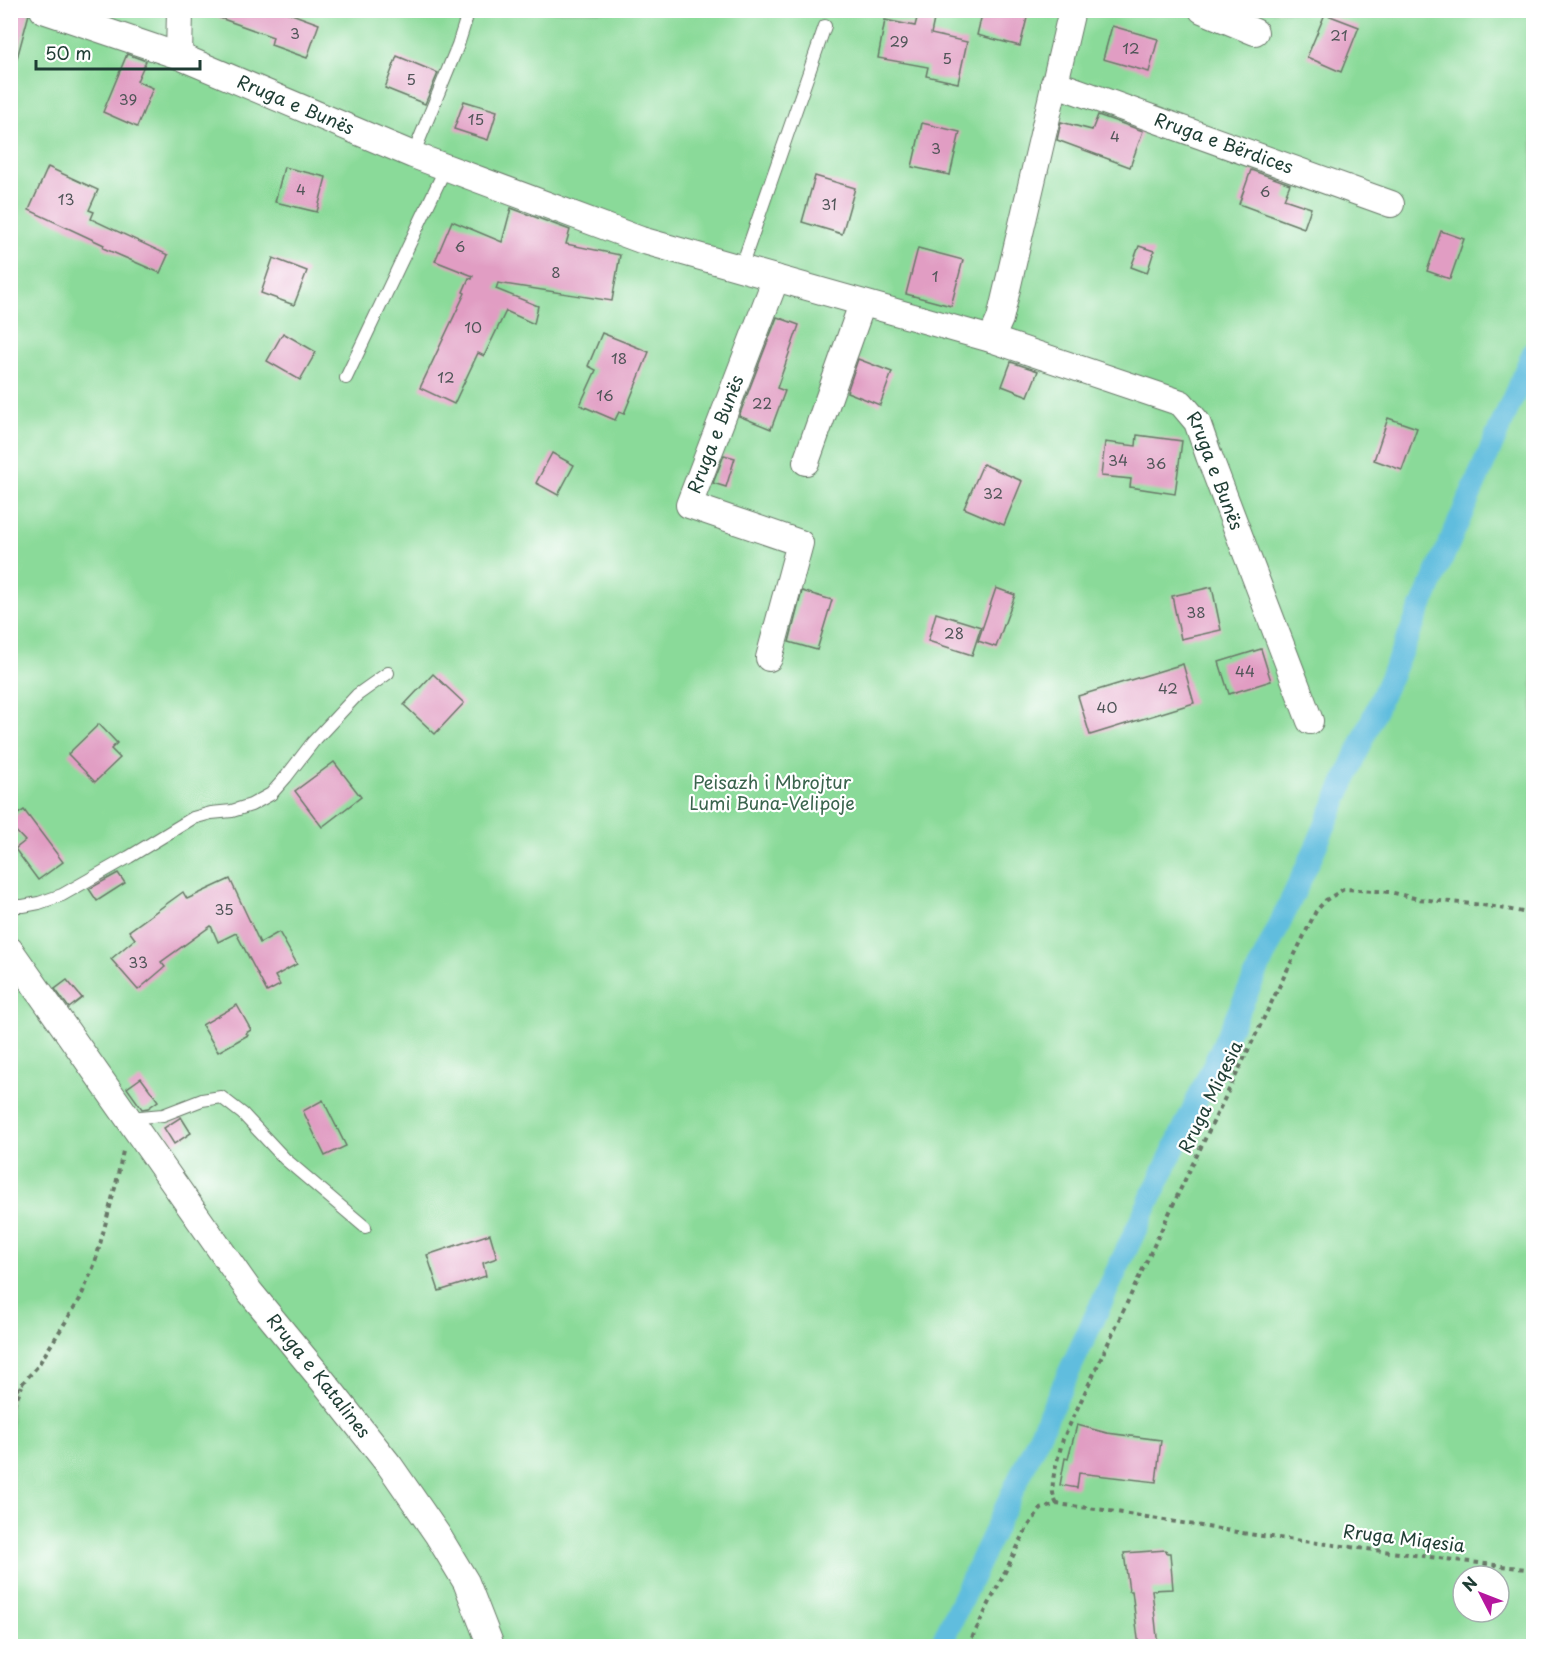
<svg xmlns="http://www.w3.org/2000/svg" width="1544" height="1657" font-family="'Playpen Sans',sans-serif">
<style>
.green{fill:#8ada99;stroke:#548c66;stroke-width:1.5;fill-rule:evenodd}
.lines{fill:none;stroke-linecap:round;stroke-linejoin:round}
.canal{stroke:#60bdde;stroke-width:22}
.building{fill:#e19dc3}
.lane-casing{stroke:#687868;stroke-width:14}
.street-casing{stroke:#687868;stroke-width:28}
.path{stroke:#687868;stroke-width:4;stroke-dasharray:4.5 4.5;stroke-linecap:butt}
.lane{stroke:#fff;stroke-width:12}
.street{stroke:#fff;stroke-width:26}
.labels{text-anchor:middle;stroke-width:4.5;stroke-linejoin:round;paint-order:stroke}
.number-label{font-size:15px;fill:#505558}
.street-label{font-size:18px;fill:#1f3d34;stroke:#fff}
.park-label{font-size:18px;fill:#3a644d;stroke:#fff}
</style>
<rect width="100%" height="100%" fill="#fff"/>
<filter id="ink" filterUnits="userSpaceOnUse"><feTurbulence type="fractalNoise" baseFrequency=".0167" numOctaves="2"/><feDisplacementMap in="SourceGraphic" scale="12" xChannelSelector="R" yChannelSelector="G"/><feConvolveMatrix kernelMatrix="1 2 1 2 8 2 1 2 1" color-interpolation-filters="sRGB"/></filter>
<filter id="wash" filterUnits="userSpaceOnUse"><feTurbulence type="fractalNoise" baseFrequency=".008" numOctaves="4" result="noise"/><feDisplacementMap in="SourceGraphic" scale="24" xChannelSelector="R" yChannelSelector="G"/><feGaussianBlur stdDeviation="1.35" result="paint"/><feColorMatrix in="noise" values="0 0 0 0 0 0 0 0 0 0 0 0 0 0 0 0 0 1.4 0 .05"/><feComposite in="paint" operator="in"/></filter>
<g filter="url(#wash)">
<rect width="100%" height="100%" fill="#efe5c9"/>
<path class="green" d="M11,11H1533V1646H11ZM1463,1576H1499V1612H1463Z"/>
<g class="lines">
<path class="canal" d="M940,1646L1314,851L1534,350"/>
</g>
<g id="blocks">
<g class="building">
<path d="M10,10H28L29,14L16,62L10,61Z"/>
<path d="M207,10H281L319,24L307,58L271,45L273,37L206,13Z"/>
<path d="M919,10H936L931,34L967,42L958,83L926,76L928,67L878,58L885,20L915,26Z"/>
<path d="M983,10H1029L1020,46L977,35Z"/>
<path d="M1325,14L1359,27L1341,72L1307,57Z"/>
<path d="M1112,26L1158,39L1149,72L1103,59Z"/>
<path d="M127,54L146,61L137,81L153,88L137,127L103,112Z"/>
<path d="M397,56L438,73L425,104L385,88Z"/>
<path d="M464,101L497,111L488,140L454,129Z"/>
<path d="M1098,115L1143,131L1130,167L1057,140L1061,122L1092,130Z"/>
<path d="M922,123L960,132L950,175L912,167Z"/>
<path d="M48,167L98,190L89,210L94,212L91,219L168,255L160,273L103,248L104,245L29,210Z"/>
<path d="M284,167L326,177L317,212L275,202Z"/>
<path d="M1251,170L1290,184L1284,199L1311,208L1304,228L1239,204Z"/>
<path d="M815,176L855,188L842,234L802,222Z"/>
<path d="M511,208L570,230L566,244L620,255L612,301L498,283L496,289L538,306L534,324L506,311L484,356L478,353L454,404L420,388L465,293L463,292L469,278L472,279L473,276L435,261L452,221L502,242Z"/>
<path d="M1441,231L1464,239L1450,279L1427,271Z"/>
<path d="M1139,246L1154,251L1147,273L1131,267Z"/>
<path d="M918,248L963,260L951,306L906,294Z"/>
<path d="M273,258L307,271L294,305L261,293Z"/>
<path d="M777,317L799,325L777,388L785,391L771,429L739,416Z"/>
<path d="M283,333L316,352L300,380L267,361Z"/>
<path d="M602,333L649,352L624,414L619,412L615,420L580,405L596,370L588,366Z"/>
<path d="M858,359L892,372L880,405L847,392Z"/>
<path d="M1011,362L1038,371L1028,396L1002,386Z"/>
<path d="M1388,418L1417,428L1402,470L1374,460Z"/>
<path d="M1137,435L1182,441L1175,494L1130,487L1131,479L1101,476L1105,442L1136,446Z"/>
<path d="M552,453L574,465L558,495L536,483Z"/>
<path d="M724,455L735,458L726,487L713,483Z"/>
<path d="M983,464L1022,481L1004,525L964,508Z"/>
<path d="M1212,587L1221,630L1181,639L1172,596Z"/>
<path d="M996,588L1015,595L996,647L978,641Z"/>
<path d="M802,591L832,600L817,650L789,642Z"/>
<path d="M936,613L981,627L972,655L928,641Z"/>
<path d="M1261,649L1271,681L1229,694L1219,662Z"/>
<path d="M1183,664L1194,703L1090,735L1078,696Z"/>
<path d="M433,674L464,703L435,734L404,705Z"/>
<path d="M99,724L117,743L111,749L120,758L95,782L68,754Z"/>
<path d="M334,762L361,797L322,827L295,791Z"/>
<path d="M24,810L63,862L38,880L15,849L25,841L10,825V819Z"/>
<path d="M118,873L125,883L97,901L89,889Z"/>
<path d="M230,879L260,943L279,932L297,964L275,976L280,985L267,992L236,933L218,942L211,926L161,962L165,967L138,990L111,959L135,939L129,931L183,892L187,899Z"/>
<path d="M67,980L82,998L69,1008L55,989Z"/>
<path d="M237,1005L251,1030L246,1033L248,1035L218,1052L202,1025Z"/>
<path d="M141,1078L158,1101L148,1108L142,1109L127,1088Z"/>
<path d="M323,1100L346,1146L325,1156L303,1111Z"/>
<path d="M181,1117L191,1133L174,1144L164,1128Z"/>
<path d="M490,1234L497,1258L483,1263L486,1276L439,1291L427,1255Z"/>
<path d="M1077,1425L1107,1433L1161,1440L1156,1482L1079,1473L1077,1488L1060,1485L1065,1458L1068,1459Z"/>
<path d="M1166,1550L1167,1553H1170L1173,1589L1152,1590L1158,1647H1139L1132,1591H1129L1124,1553Z"/>
</g>
</g>
</g>
<g filter="url(#ink)">
<use href="#blocks" fill-opacity="0" stroke="#687868" stroke-width="1.5"/>
<g class="lines">
<defs>
<g id="lane">
<path d="M413,155L458,45L469,10"/>
<path d="M741,268L825,26"/>
<path d="M346,378L446,167"/>
<path d="M10,906H23L39,903L62,895L129,857L193,818L211,813L232,811L251,805L271,794L286,777L313,742L357,695L388,673"/>
<path d="M129,1118L163,1115L202,1100L221,1097L243,1114L285,1159L365,1227"/>
</g>
<g id="street">
<path id="s1" d="M43,10L179,56L413,155L641,240L991,339L1181,403L1197,422L1209,456L1310,721"/>
<path d="M1202,10L1255,32"/>
<path d="M179,56L180,10"/>
<path id="s2" d="M1054,83L1391,204"/>
<path d="M991,339L1000,319L1072,10"/>
<path d="M806,462L862,304"/>
<path id="s3" d="M769,658L800,543L689,505L776,278"/>
<path id="s4" d="M10,950L250,1292L319,1376L390,1466L437,1534L466,1582L491,1646"/>
</g>
</defs>
<use href="#lane" class="lane-casing"/>
<use href="#street" class="street-casing"/>
<g class="path">
<path d="M10,1397L37,1367L80,1299L95,1263L116,1184L123,1151"/>
<path d="M10,1413L22,1386"/>
<path d="M1057,1504C1046,1488 1059,1457 1063,1439L1181,1188L1316,911L1326,900L1344,889L1390,892L1418,899L1483,905L1534,914"/>
<path d="M968,1646L1027,1528L1041,1509L1057,1504L1104,1510L1255,1535L1534,1570"/>
</g>
<use href="#lane" class="lane"/>
<use href="#street" class="street"/>
</g>
</g>
<g class="labels">
<g class="number-label">
<text x="295" y="39">3</text>
<text x="1339" y="41">21</text>
<text x="899" y="47">29</text>
<text x="1131" y="54">12</text>
<text x="947" y="64">5</text>
<text x="411" y="85">5</text>
<text x="128" y="105">39</text>
<text x="476" y="125">15</text>
<text x="1115" y="142">4</text>
<text x="936" y="154">3</text>
<text x="301" y="195">4</text>
<text x="1265" y="197">6</text>
<text x="66" y="205">13</text>
<text x="829" y="210">31</text>
<text x="460" y="252">6</text>
<text x="556" y="278">8</text>
<text x="935" y="282">1</text>
<text x="473" y="333">10</text>
<text x="619" y="364">18</text>
<text x="446" y="383">12</text>
<text x="605" y="401">16</text>
<text x="762" y="409">22</text>
<text x="1118" y="466">34</text>
<text x="1156" y="469">36</text>
<text x="993" y="499">32</text>
<text x="1196" y="618">38</text>
<text x="954" y="639">28</text>
<text x="1245" y="677">44</text>
<text x="1168" y="694">42</text>
<text x="1107" y="713">40</text>
<text x="224" y="915">35</text>
<text x="138" y="968">33</text>
</g>
<g class="street-label">
<text dy="6" stroke="none"><textPath href="#s1" startOffset="270">Rruga e Bunës</textPath></text>
<text dy="6" stroke="none"><textPath href="#s2" startOffset="180">Rruga e Bërdices</textPath></text>
<text dy="6" stroke="none"><textPath href="#s3" startOffset="312">Rruga e Bunës</textPath></text>
<text dy="6" stroke="none"><textPath href="#s1" startOffset="1282">Rruga e Bunës</textPath></text>
<text transform="translate(1211 1097) rotate(-64)" y="6">Rruga Miqesia</text>
<text dy="6" stroke="none"><textPath href="#s4" startOffset="526">Rruga e Katalines</textPath></text>
<text transform="translate(1404 1539) rotate(7)" y="6">Rruga Miqesia</text>
</g>
<g class="park-label">
<text x="772" y="789">Peisazh i Mbrojtur<tspan x="772" dy="21">Lumi Buna-Velipoje</tspan></text>
</g>
</g>
<rect width="1544" height="1657" fill="none" stroke="#fff" stroke-width="36"/>
<g transform="translate(1481 1594) rotate(312)"><circle r="28" fill="#ffffff" stroke="#a5b1ae" stroke-width="1.5"/>
<path d="M0-4.5L10 22L0 15L-10 22Z" fill="#b5179e"/>
<text y="-9" font-size="16" font-weight="bold" text-anchor="middle" fill="#1f3d34">N</text>
</g>
<path d="M36 60v9h164v-9" fill="none" stroke="#1f3d34" stroke-width="3"/>
<text x="45" y="60" font-size="18" fill="#1f3d34" stroke="#ffffff" stroke-width="4.5" paint-order="stroke">50 m</text>
</svg>
